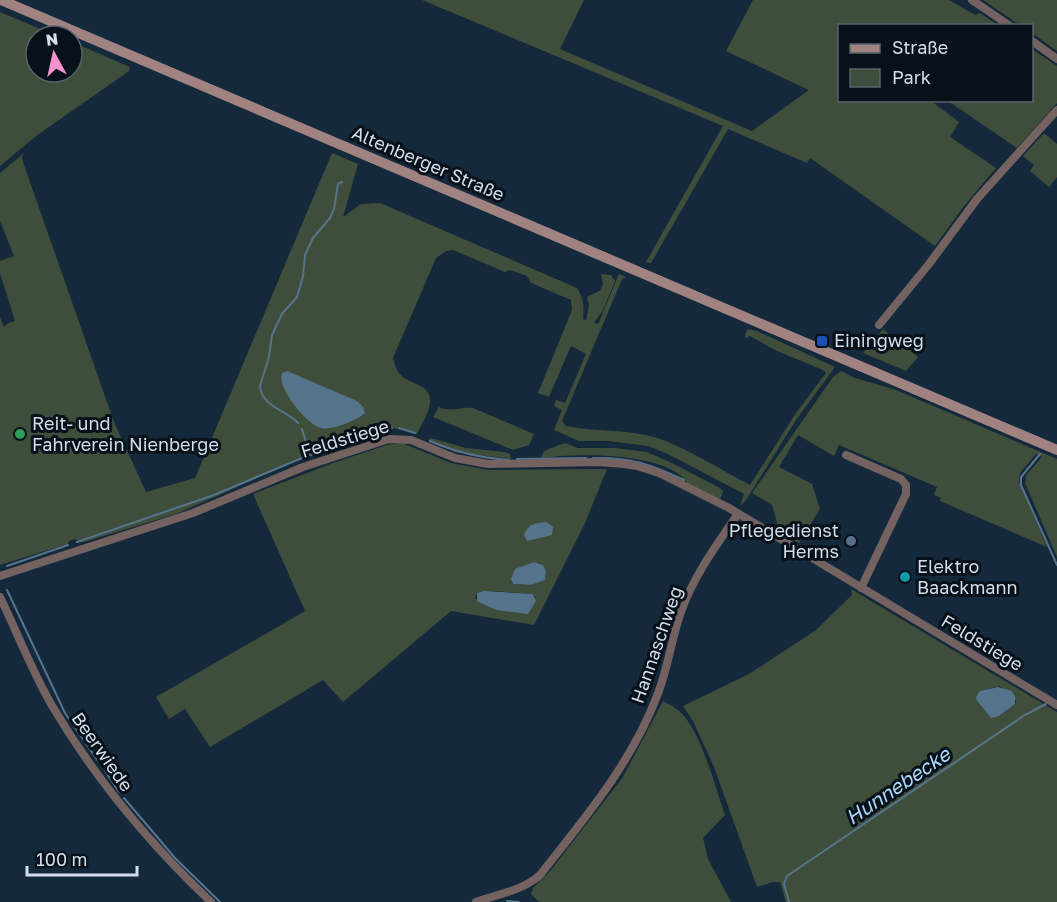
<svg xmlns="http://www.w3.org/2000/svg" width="1057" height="902" font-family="'Golos Text',sans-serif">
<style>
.green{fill:#3f4e3b;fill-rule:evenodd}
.water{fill:#55748b}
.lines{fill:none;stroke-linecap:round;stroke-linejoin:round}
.stream{stroke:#55748b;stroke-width:2}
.minor{stroke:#746261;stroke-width:8}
.secondary{stroke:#a08381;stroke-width:10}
.transit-dot{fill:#1a4fb4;stroke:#081119;stroke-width:2}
.leisure-dot{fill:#2e9e5b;stroke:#081119;stroke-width:2}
.service-dot{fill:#5c6f8a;stroke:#081119;stroke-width:2}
.culture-dot{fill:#0f9aa8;stroke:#081119;stroke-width:2}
.labels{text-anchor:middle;stroke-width:6;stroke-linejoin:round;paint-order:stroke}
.street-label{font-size:18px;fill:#d1deeb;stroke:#081119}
.poi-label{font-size:18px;fill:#d1deeb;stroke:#081119;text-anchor:start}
.water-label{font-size:20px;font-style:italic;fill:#abd7f8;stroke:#081119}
</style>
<rect width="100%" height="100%" fill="#14293c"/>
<g class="green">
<path d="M422,0H584L560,49L752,131L809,90L726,51L753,0H949L975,15L980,13L998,25L840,26V100L931,101L959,122L950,137L996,168L964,206L935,246L810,158L807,163L728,129L651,263L646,262L723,126Z"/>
<path d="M983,0H1057V51L1032,33V26L1020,25Z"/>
<path d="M0,12L57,36H36V72H72V42L130,67L129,71L36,136L0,166Z"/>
<path d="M1032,49L1057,66V103L1017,148L948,101L1032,100Z"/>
<path d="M1044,133L1057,144V177L1049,187L1030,171L1034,165L1023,156Z"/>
<path d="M24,153L22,157L23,162L114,422L146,492L195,478L332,153L358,164L343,217L361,204L380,203L577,288C584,299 584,306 583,319L586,320L589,305L587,297L601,290L603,284L601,274L611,275L615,281L603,310L594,323L598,324L619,274L626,277L622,279L562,421L566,426C595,432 625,429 654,437C684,446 721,470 750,485L796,413L826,373L823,370L777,351L750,336L745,338L747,329L757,331L835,367L796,420L746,500L740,506L744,494L668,454L648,446L608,441H579L554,430L562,410L554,406L556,400L565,403L586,354L571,346L549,397L538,393L572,310L571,300L531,283L527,276L510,270L505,272L453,250L446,251L436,258L393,358C395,364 396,371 401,375C410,385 432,384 430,403C429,413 421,425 417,434L407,430L392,428L302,458L176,514L84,542H80L75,539L69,541L68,544L0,565V317L4,327L8,323L15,321L0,273V261L14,256L0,221V173Z"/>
<path d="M883,329L918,357L906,371L863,353Z"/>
<path d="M841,371L855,378L896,390L1057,459V557L1025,483L1026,475L1042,457L1036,454L1020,473L1019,481L1047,547L940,501L941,498L934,495L937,487L839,445L834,456L798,435L779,467L812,484L820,509L799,543L779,530L772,505L752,493L833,377Z"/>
<path d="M439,407C451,413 461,406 473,408L534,434L529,445L513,450L433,417Z"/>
<path d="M431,438L466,448L505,452L510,454L511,459L455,452L428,440Z"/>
<path d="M402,443L451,463L488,470L607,469L585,523L534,625L451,611L343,702L323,680L210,747L185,709L169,719L156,697L305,611L253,494L333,463L390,444ZM540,563L546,571L545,580L531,585L513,584L511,579L513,577ZM494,591L533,594L536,598L496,610L475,598L477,593Z"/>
<path d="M565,443L578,448H615L647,452L674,464L720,488L723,491L720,500L688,484C668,451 575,453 541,458L544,451Z"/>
<path d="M851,589L1057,712V902H786L780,882H773L757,887L714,767L693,721L683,706L749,674L816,630L852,595ZM1000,686L1016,701L1015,704L999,716H989L977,701L980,691Z"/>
<path d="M663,701C668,704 675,707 679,711C700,728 716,789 725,815L703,838L708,859L731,902H539L531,894L533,888L551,870L623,777Z"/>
</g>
<g class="water">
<path d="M287,371L357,401L363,407L365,413C358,420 330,431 321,428C307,425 276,387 282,373Z"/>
<path d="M546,522L553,527L552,535L527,541L524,535C528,524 535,523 546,522Z"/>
<path d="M534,562L543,565L546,571L545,580L531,585L513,584L511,579L515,569Z"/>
<path d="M484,591L533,594L536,601L528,614L496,610L477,601V593Z"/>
<path d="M998,687L1012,691L1015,697V704L999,716L991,718L977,701L976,697L980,691Z"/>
</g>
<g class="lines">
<g class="stream">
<path d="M298,423C286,410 261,406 260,386L269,357L272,335L282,314L297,297L303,276L305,255L313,238L330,218L334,209L338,184L342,182"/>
<path d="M399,428L415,433"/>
<path d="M302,429L305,439L307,455"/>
<path d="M430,441C455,452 481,458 509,460"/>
<path d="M1040,454L1021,477V485L1057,565"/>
<path d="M593,458C630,457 651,464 684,480"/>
<path d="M517,459L586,458"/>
<path d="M77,542L214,495L302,458L392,428"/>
<path d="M7,566L68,545"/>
<path d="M7,590L65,713L98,761"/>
<path d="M105,771L119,792"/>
<path d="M124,798L175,858L220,902"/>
<path d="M507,901L519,902"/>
<path d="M789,902L784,884L787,876L1025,715L1046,704"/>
</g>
<g class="minor">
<path d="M972,0L1010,26"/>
<path d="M1032,41L1057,59"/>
<path d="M879,325L929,264L977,199L1057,110"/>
<path d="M846,455L901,479L906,485V494L861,588"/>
<path d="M0,576L193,513L303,467L389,439L411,440L455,458L488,464L597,462L624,464L637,466L659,473L729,508L1057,705"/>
<path d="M0,597C18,634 33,674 54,709C97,781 151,845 211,902"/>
<path d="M476,902C498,894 522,891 540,875C584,819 631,764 657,696C668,669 671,640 681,612C693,577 717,544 738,514"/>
</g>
<path class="secondary" d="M1,0L1057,450"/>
</g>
<rect class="transit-dot" x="816" y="335" width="12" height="12" rx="3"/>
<circle class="leisure-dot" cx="20" cy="434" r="6"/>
<circle class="service-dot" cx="851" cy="541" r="6"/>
<circle class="culture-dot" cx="905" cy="577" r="6"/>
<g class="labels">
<g class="street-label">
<text transform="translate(428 164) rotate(23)" y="6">Altenberger Straße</text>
<text transform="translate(345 439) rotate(-17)" y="6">Feldstiege</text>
<text transform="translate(982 643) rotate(31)" y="6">Feldstiege</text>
<text transform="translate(657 645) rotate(-71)" y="6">Hannaschweg</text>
<text transform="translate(102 752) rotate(55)" y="6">Beerwiede</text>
</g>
<g class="poi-label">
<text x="834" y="347">Einingweg</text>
<text x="32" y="430">Reit- und<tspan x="32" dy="21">Fahrverein Nienberge</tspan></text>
<text x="839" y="537" text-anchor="end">Pflegedienst<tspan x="839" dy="21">Herms</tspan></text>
<text x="917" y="573">Elektro<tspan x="917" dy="21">Baackmann</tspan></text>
</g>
<g class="water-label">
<text transform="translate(898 786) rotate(-34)" y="7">Hunnebecke</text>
</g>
</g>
<rect x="838" y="24" width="195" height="78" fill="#081119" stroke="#58636d" stroke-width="1.5"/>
<rect x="850" y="44" width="30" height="9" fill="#a08381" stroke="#58636d" stroke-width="1.5"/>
<text x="892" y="54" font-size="18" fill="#d1deeb">Straße</text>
<rect x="850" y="69" width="30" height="18" fill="#3f4e3b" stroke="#58636d" stroke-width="1.5"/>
<text x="892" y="84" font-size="18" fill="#d1deeb">Park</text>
<g transform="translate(54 54) rotate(352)"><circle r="28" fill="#081119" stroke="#58636d" stroke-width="1.5"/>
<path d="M0-4.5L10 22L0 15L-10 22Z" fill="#f590d1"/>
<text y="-9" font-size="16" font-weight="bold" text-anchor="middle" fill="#d1deeb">N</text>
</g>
<path d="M27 866v9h110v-9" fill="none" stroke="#d1deeb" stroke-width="3"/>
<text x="36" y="866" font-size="18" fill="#d1deeb" stroke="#081119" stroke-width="4.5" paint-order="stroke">100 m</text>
</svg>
